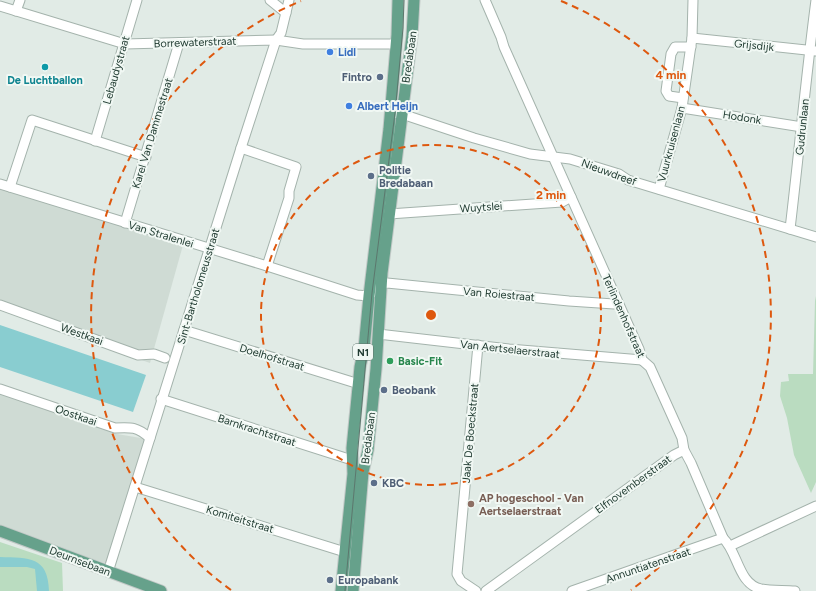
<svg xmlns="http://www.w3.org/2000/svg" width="816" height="591" font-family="Figtree,sans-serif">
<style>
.built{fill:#cfdbd4}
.green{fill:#badcc0}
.water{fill:#89cdd0}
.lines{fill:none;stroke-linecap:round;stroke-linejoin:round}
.minor-casing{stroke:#a4b3ac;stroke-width:11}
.major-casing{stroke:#c1c8c6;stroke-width:13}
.minor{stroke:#fff;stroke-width:9}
.major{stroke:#66a18b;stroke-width:11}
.tram{stroke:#5c776d;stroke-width:1}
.ring{fill:none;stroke:#de580e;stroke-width:2;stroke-dasharray:7 5}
.shop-dot{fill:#3f7fe0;stroke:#f1f8f4;stroke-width:1.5}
.culture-dot{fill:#0f9aa8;stroke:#f1f8f4;stroke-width:1.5}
.service-dot{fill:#5c6f8a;stroke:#f1f8f4;stroke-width:1.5}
.leisure-dot{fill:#2e9e5b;stroke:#f1f8f4;stroke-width:1.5}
.education-dot{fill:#8d6e63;stroke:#f1f8f4;stroke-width:1.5}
.labels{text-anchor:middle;stroke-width:4;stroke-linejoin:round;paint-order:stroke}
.shield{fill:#f1f8f4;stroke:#5f746c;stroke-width:1}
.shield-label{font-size:10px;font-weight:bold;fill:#213c32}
.street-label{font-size:11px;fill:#213c32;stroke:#f1f8f4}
.shop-label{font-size:11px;font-weight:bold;fill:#366cbe;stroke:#f1f8f4;text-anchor:start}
.service-label{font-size:11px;font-weight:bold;fill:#4e5e75;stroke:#f1f8f4;text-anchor:start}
.culture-label{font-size:11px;font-weight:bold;fill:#0d838f;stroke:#f1f8f4}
.leisure-label{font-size:11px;font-weight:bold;fill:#27864d;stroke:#f1f8f4;text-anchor:start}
.education-label{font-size:11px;font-weight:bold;fill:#785e54;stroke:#f1f8f4;text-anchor:start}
.centre{fill:#de580e;stroke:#f1f8f4;stroke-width:2}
.ring-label{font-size:12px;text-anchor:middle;font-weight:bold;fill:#de580e;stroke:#f1f8f4;stroke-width:4;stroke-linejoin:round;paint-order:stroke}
</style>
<rect width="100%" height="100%" fill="#e1ebe6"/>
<g class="built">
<path d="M0,187L183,245L150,363L0,310Z"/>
<path d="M0,394L117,434L147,439L108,564L0,530Z"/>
</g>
<g class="green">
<path d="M816,296V482L811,493L794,455L787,418L780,396L781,382L789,381L788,374H813L815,301Z"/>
<path d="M0,542L62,563L63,591H0Z"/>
</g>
<g class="water">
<path d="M0,325L146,375L133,412L0,367Z"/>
<path d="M0,557C29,558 48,556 49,591H37L35,569L27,567H0Z"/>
</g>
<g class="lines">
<defs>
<g id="minor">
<path d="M270,0L286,13"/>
<path d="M485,0L501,37L504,47L639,349L642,360L650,367L682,438L684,450L691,463L723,538C738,552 738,584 761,589C772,591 784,590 795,591"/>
<path d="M0,6L125,44L276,40L303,44H396"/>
<path d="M16,11L20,0"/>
<path d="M692,38L816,51"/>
<path d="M683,98L669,96L666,91L671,54L675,47H691"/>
<path d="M682,108L802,127"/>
<path d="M390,113L402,114L474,138L530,154L570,159L619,174L628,180L816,237"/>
<path d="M95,141L137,0"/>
<path d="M241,148L296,167L289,191V198L267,266"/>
<path d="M0,184L267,266L357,295L369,296L381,284L387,283L569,301L614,304L617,303"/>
<path d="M10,187L32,120L146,157"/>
<path d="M659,189L682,108L692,38L693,0"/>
<path d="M389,214L562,202L571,197"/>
<path d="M125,223L179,43"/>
<path d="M790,229C799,153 806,76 816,0"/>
<path d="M0,305L138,355L154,354L165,358"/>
<path d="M184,330L359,384"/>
<path d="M378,334L509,349L642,360"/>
<path d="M0,389L115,428C132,427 137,427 150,438"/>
<path d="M161,399L352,460"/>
<path d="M135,487L345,552"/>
<path d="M730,546L816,506"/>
<path d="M108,572L241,148L276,40L281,33L289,0"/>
<path d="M476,591L461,581L457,574L478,345"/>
<path d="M486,591L674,455L684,450"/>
<path d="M572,591L723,538"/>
</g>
<g id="major">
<path d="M0,531L161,591"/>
<path d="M341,591L353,474L352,448L360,367L364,349L369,296L389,129L397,35L398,0"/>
<path d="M353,591L363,472L368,450L376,369L382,273L412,36L414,0"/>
</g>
</defs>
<use href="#minor" class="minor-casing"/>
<use href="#major" class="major-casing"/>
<use href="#minor" class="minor"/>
<use href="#major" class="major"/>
<path class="tram" d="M345,591L372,293L395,113L403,28L404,0"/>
</g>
<g class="ring">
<circle cx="431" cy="315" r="170"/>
<path d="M231 590A340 340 0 0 1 301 1M561 1A340 340 0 0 1 631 590"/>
</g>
<g class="shop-dot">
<circle cx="330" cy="52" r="4"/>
<circle cx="349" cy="106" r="4"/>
</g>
<circle class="culture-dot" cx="45" cy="67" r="4"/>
<g class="service-dot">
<circle cx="380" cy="77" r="4"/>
<circle cx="371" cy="176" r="4"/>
<circle cx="384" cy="390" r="4"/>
<circle cx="374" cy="483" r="4"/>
<circle cx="330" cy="580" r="4"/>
</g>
<circle class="leisure-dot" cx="390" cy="361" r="4"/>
<circle class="education-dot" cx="471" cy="504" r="4"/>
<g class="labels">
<rect class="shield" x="353" y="344" width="20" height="16" rx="3"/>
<g class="shield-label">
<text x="363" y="356">N1</text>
</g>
<g class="street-label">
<text transform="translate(195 42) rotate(-2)" y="4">Borrewaterstraat</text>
<text transform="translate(754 45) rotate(6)" y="4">Grijsdijk</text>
<text transform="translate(409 57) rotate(-82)" y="4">Bredabaan</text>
<text transform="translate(116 70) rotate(-74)" y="4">Lebaudystraat</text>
<text transform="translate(742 117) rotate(9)" y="4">Hodonk</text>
<text transform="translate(802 127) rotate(-84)" y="4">Gudrunlaan</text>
<text transform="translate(152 133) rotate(-73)" y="4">Karel Van Dammestraat</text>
<text transform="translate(671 144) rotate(-75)" y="4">Vuurkruisenlaan</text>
<text transform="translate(609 172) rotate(20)" y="4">Nieuwdreef</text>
<text transform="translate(481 207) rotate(-4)" y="4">Wuytslei</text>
<text transform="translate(161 234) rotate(17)" y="4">Van Stralenlei</text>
<text transform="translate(198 286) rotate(-73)" y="4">Sint-Bartholomeusstraat</text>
<text transform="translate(499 294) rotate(5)" y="4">Van Roiestraat</text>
<text transform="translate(624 316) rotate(66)" y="4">Terlindenhofstraat</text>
<text transform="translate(82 334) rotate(20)" y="4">Westkaai</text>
<text transform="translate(510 349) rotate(6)" y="4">Van Aertselaerstraat</text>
<text transform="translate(272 357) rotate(17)" y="4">Doelhofstraat</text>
<text transform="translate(76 415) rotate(19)" y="4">Oostkaai</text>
<text transform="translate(257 430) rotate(18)" y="4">Barnkrachtstraat</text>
<text transform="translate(470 433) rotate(-85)" y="4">Jaak De Boeckstraat</text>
<text transform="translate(368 438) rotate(-83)" y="4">Bredabaan</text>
<text transform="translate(633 484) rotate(-36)" y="4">Elfnovemberstraat</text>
<text transform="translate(240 519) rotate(17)" y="4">Komiteitstraat</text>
<text transform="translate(80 561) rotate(21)" y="4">Deurnsebaan</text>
<text transform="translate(648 565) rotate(-19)" y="4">Annuntiatenstraat</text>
</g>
<g class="shop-label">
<text x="338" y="56">Lidl</text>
<text x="357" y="110">Albert Heijn</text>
</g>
<g class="service-label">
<text x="372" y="81" text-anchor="end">Fintro</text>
<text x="379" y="174">Politie<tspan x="379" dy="13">Bredabaan</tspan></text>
<text x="392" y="394">Beobank</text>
<text x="382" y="487">KBC</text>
<text x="338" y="584">Europabank</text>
</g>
<g class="culture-label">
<text x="45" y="84">De Luchtballon</text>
</g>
<g class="leisure-label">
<text x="398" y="365">Basic-Fit</text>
</g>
<g class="education-label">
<text x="479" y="502">AP hogeschool - Van<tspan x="479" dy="13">Aertselaerstraat</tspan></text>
</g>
</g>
<circle cx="431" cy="315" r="6" class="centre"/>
<g class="ring-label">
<text x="671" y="79">4 min</text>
<text x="551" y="199">2 min</text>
</g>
</svg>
